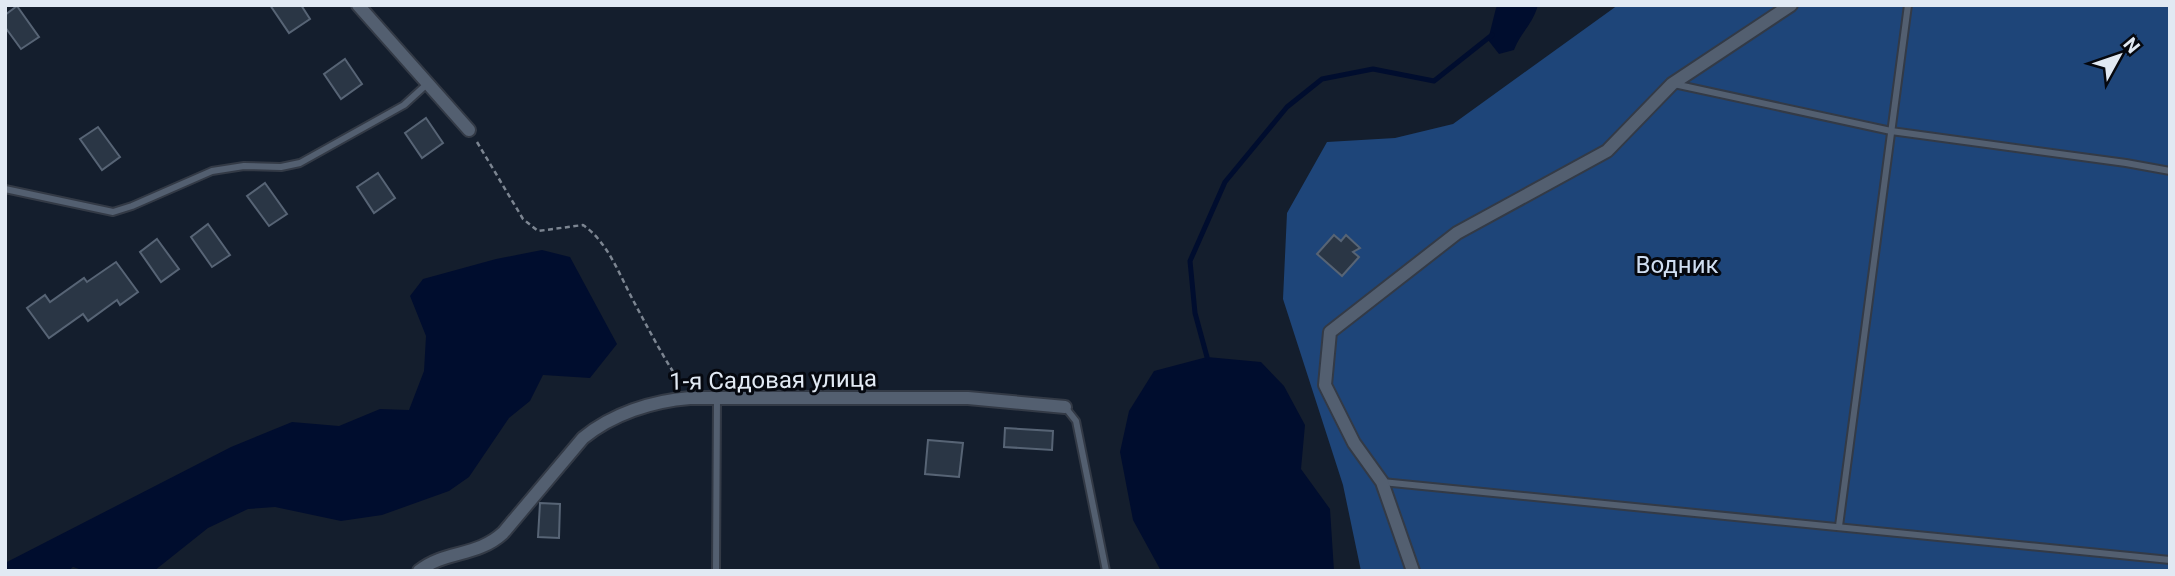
<svg xmlns="http://www.w3.org/2000/svg" width="2175" height="576" font-family="Roboto,sans-serif">
<style>
.green{fill:#1e4579}
.water{fill:#000d2e}
.lines{fill:none;stroke-linecap:round;stroke-linejoin:round}
.stream{stroke:#000d2e;stroke-width:5}
.building{fill:#2a3645;stroke:#576475;stroke-width:2}
.service-casing{stroke:#333a46;stroke-width:10}
.minor-casing{stroke:#333a46;stroke-width:16}
.path{stroke:#7c8591;stroke-width:2.5;stroke-dasharray:5 3.5;stroke-linecap:butt}
.service{stroke:#535f70;stroke-width:6}
.minor{stroke:#535f70;stroke-width:12}
.labels{text-anchor:middle;stroke-width:6;stroke-linejoin:round;paint-order:stroke}
.park-label{font-size:24px;fill:#d0def1;stroke:#05080f}
.street-label{font-size:24px;fill:#e1e9f3;stroke:#05080f}
</style>
<rect width="100%" height="100%" fill="#141e2d"/>
<path class="green" d="M1618,5H2170V571H1361L1343,485L1283,299L1287,213L1327,142L1395,138L1453,124Z"/>
<g class="water">
<path d="M1498,5H1538C1532,26 1522,30 1514,50L1499,54L1488,40L1496,8Z"/>
<path d="M542,250L570,257L617,344L590,378L543,375L530,401L509,418L469,477L449,491L382,515L341,521L275,507L248,509L208,528L154,571H85L73,567L68,571H5V563L231,447L292,422L339,426L380,409L409,410L424,371L426,336L410,296L423,279L496,259Z"/>
<path d="M1207,357L1261,362L1284,386L1305,425L1301,469L1330,509L1334,571H1161L1133,520L1120,452L1129,411L1154,371Z"/>
</g>
<g class="lines">
<path class="stream" d="M1207,357L1195,313L1190,261L1225,182L1287,107L1322,79L1373,69L1434,81L1492,35"/>
</g>
<g class="building">
<path d="M270,5H301L310,19L289,33Z"/>
<path d="M17,6L39,37L21,49L5,27V15Z"/>
<path d="M345,59L362,84L341,99L324,74Z"/>
<path d="M426,118L443,143L422,158L405,133Z"/>
<path d="M98,127L120,157L102,170L80,139Z"/>
<path d="M378,173L395,198L374,213L357,187Z"/>
<path d="M265,183L287,214L269,226L247,196Z"/>
<path d="M208,224L230,255L212,267L191,237Z"/>
<path d="M1334,235L1341,241L1346,235L1360,248L1353,252L1359,257L1342,276L1317,254Z"/>
<path d="M157,239L179,269L161,282L140,252Z"/>
<path d="M116,262L138,292L120,305L117,300L88,321L83,314L49,338L27,308L45,295L50,302L84,278L87,282Z"/>
<path d="M1005,428L1053,431L1052,450L1004,447Z"/>
<path d="M928,440L963,443L959,477L925,474Z"/>
<path d="M540,503L560,504L559,538L538,537Z"/>
</g>
<g class="lines">
<defs>
<g id="service">
<path d="M1674,84L1891,131L2126,163L2170,171"/>
<path d="M5,189L113,212L132,206L212,171L244,166L281,167L300,163L404,105L427,84"/>
<path d="M1065,407L1076,421L1106,571"/>
<path d="M1382,482L2170,560"/>
<path d="M1839,526L1908,5"/>
<path d="M716,571L717,398"/>
</g>
<g id="minor">
<path d="M358,5L469,130"/>
<path d="M419,571C445,550 477,557 503,533L583,438C612,414 652,401 690,398H968L1065,407"/>
<path d="M1413,571L1382,482L1354,443L1325,385L1330,332L1457,233L1607,151L1672,84L1791,5"/>
</g>
</defs>
<use href="#service" class="service-casing"/>
<use href="#minor" class="minor-casing"/>
<path class="path" d="M477,142L523,219L538,231L583,225C608,242 620,276 634,302C649,330 663,357 681,384"/>
<use href="#service" class="service"/>
<use href="#minor" class="minor"/>
</g>
<g class="labels">
<g class="park-label">
<text x="1677" y="273">Водник</text>
</g>
<g class="street-label">
<text transform="translate(773 380) rotate(-1)" y="8">1-я Садовая улица</text>
</g>
</g>
<rect width="2175" height="576" fill="none" stroke="#e1e9f3" stroke-width="14"/>
<g transform="translate(2119 56) rotate(50)" stroke="#05080f" stroke-width="5" paint-order="stroke">
<path d="M0-5L12 26L0 18L-12 26Z" fill="#e1e9f3"/>
<text y="-10" font-size="19" font-weight="bold" text-anchor="middle" fill="#e1e9f3">N</text>
</g>
</svg>
